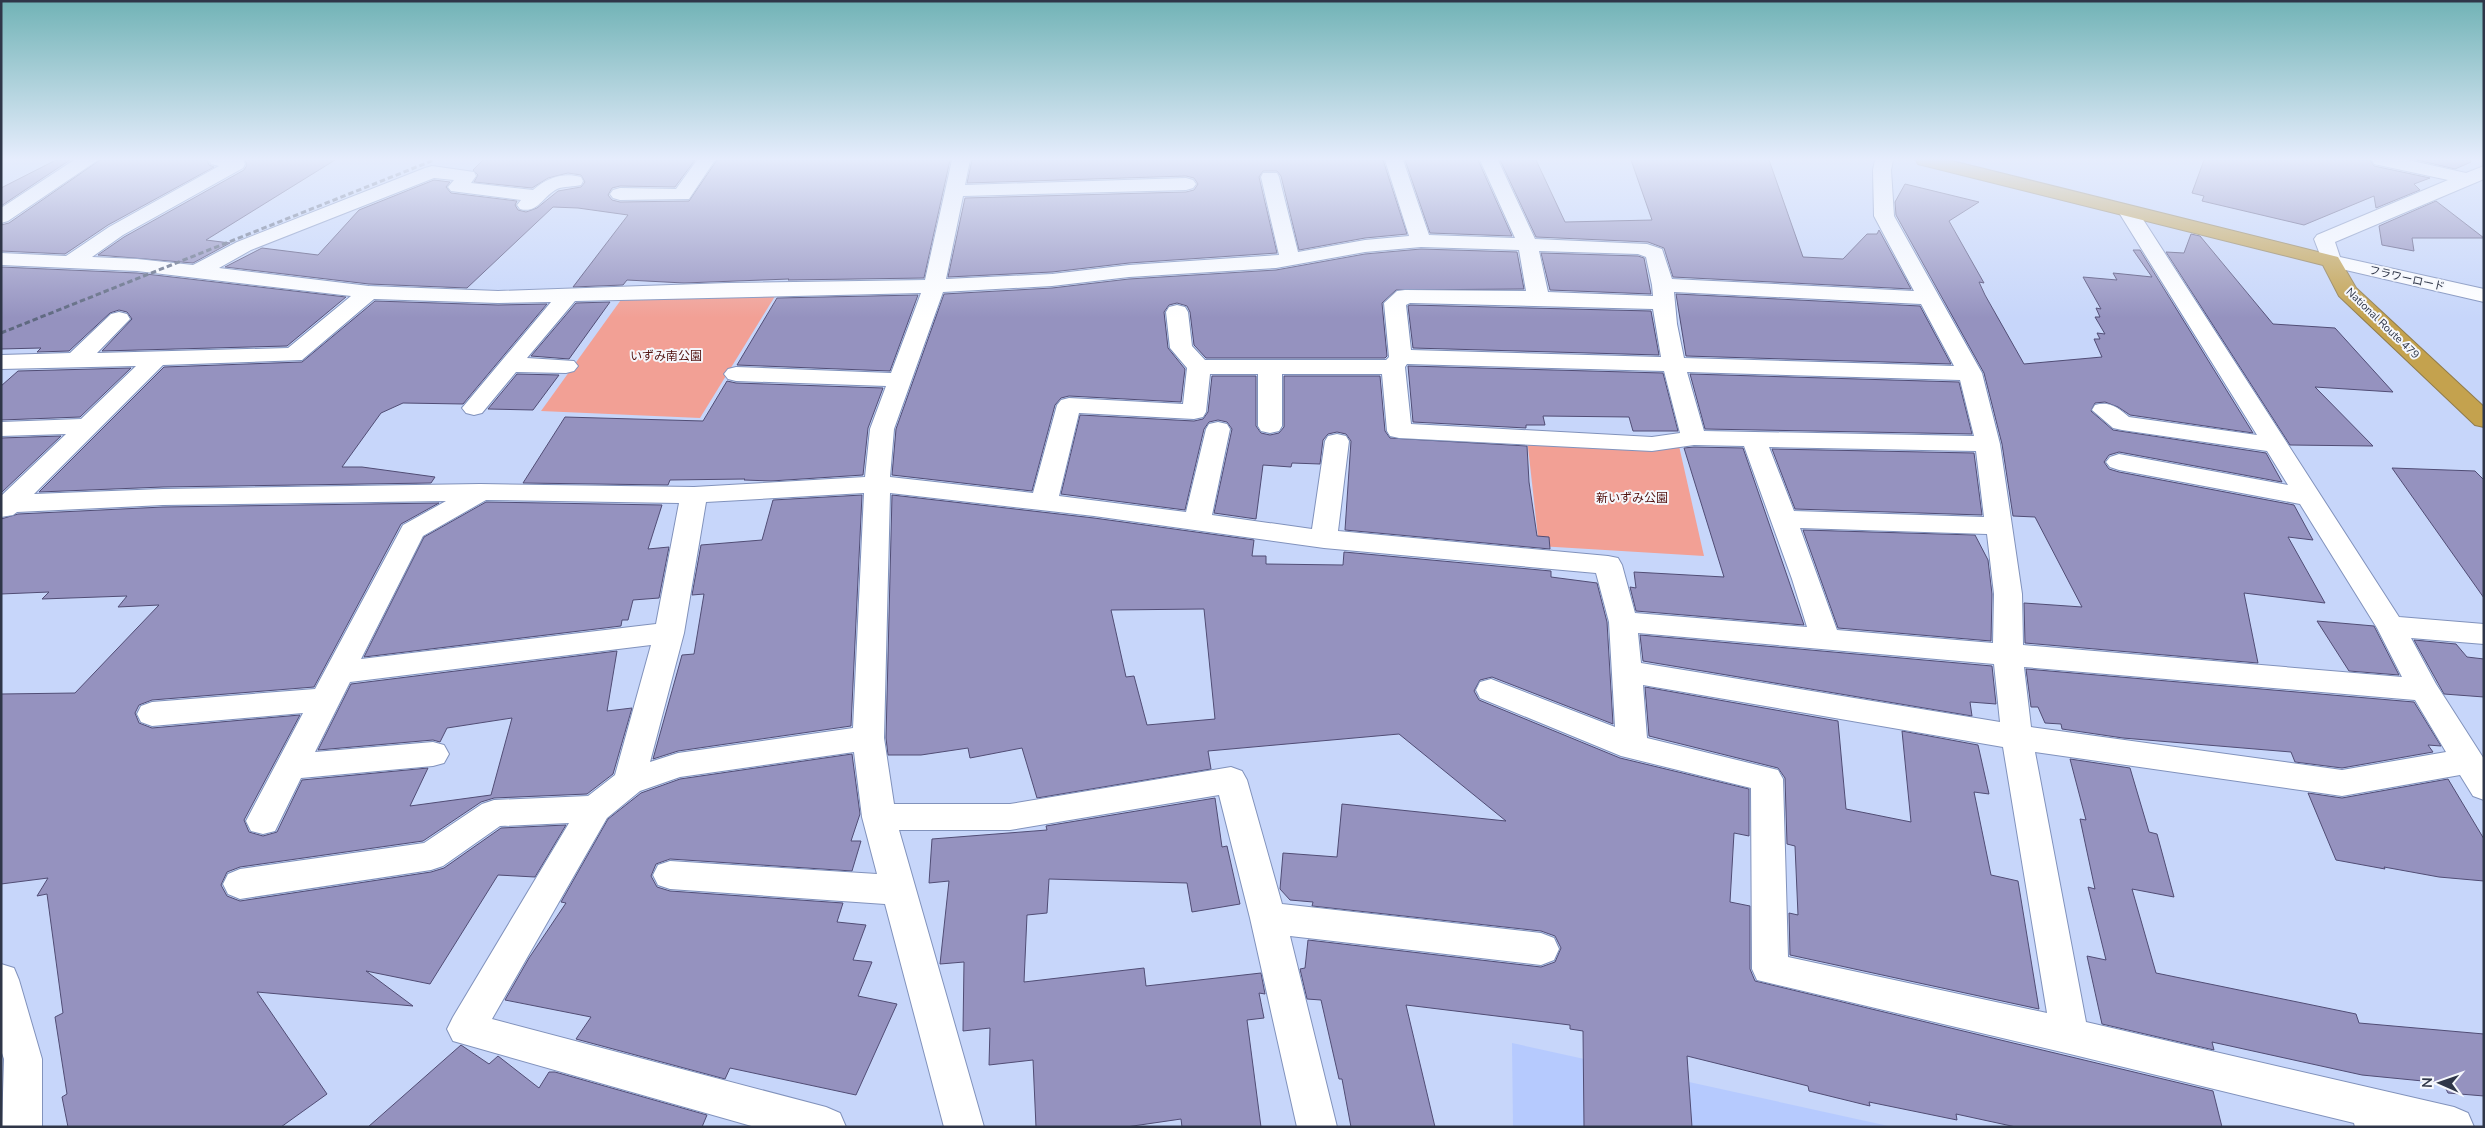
<svg xmlns="http://www.w3.org/2000/svg" width="2485" height="1128" font-family="'Nunito Sans','Noto Sans JP',sans-serif">
<style>
.built{fill:#b6cafe}
.green{fill:#f2a095}
.building{fill:#9592bf;stroke:#514d75;fill-rule:evenodd}
.lines{fill:none;stroke-linecap:round;stroke-linejoin:round}
.minor-casing{stroke:#8192bc;stroke-width:2}
.highway-casing{stroke:#907c4c;stroke-width:2}
.minor{fill:#fff;fill-rule:evenodd}
.highway{fill:#c4a24e;fill-rule:evenodd}
.rail{stroke:#5f6980;stroke-width:3;stroke-dasharray:5.5 3;stroke-linecap:butt}
.labels{text-anchor:middle;stroke-width:4;stroke-linejoin:round;paint-order:stroke}
.far-street-label{font-size:11px;fill:#2f3648;stroke:#f5f7fc}
.park-label{font-size:12px;fill:#51110e;stroke:#f5f7fc}
</style>
<rect width="100%" height="100%" fill="#c7d6fa"/>
<path class="built" d="M1512,1043L1893,1127H1513Z"/>
<g class="green">
<path d="M777,293L700,418L541,411L623,297Z"/>
<path d="M1527,438L1679,446L1704,556L1539,546Z"/>
</g>
<g class="building">
<path d="M56,160H70L1,206V188Z"/>
<path d="M100,160H207L209,165L214,167L108,225L65,254L1,251V225L9,223Z"/>
<path d="M245,160H335L206,240L230,243L193,263L98,255L124,237L244,170L247,165Z"/>
<path d="M483,160H695L675,187L620,186L612,188L608,195L612,200L620,202L689,201L717,160H950L924,278L788,280L789,279L684,283L627,280L623,285L573,287L628,215L578,208L553,207L467,288L369,284L225,267L262,248L318,255L359,210L434,180L450,182L446,187L451,193L517,201L515,205L518,210L526,212L537,208L558,191L581,187L585,182L581,175L568,173L548,178L532,188L474,182L478,175L473,170Z"/>
<path d="M972,160H1383L1407,234L1365,238L1299,250L1281,176L1277,171H1263L1259,177L1277,253L1129,263L1052,272L948,277L965,198L1186,192L1194,190L1198,184L1194,178L1186,176L967,183Z"/>
<path d="M1405,160H1478L1512,236L1430,233Z"/>
<path d="M1500,160H1536L1565,222L1652,220L1631,160H1769L1803,257L1843,259L1867,234H1877L1879,230L1911,289L1673,277L1664,248L1648,242L1536,237Z"/>
<path d="M2204,160H2370L2374,166L2430,178L2414,184L2420,190L2376,208L2374,196L2304,225L2202,201L2204,196L2192,193Z"/>
<path d="M2417,160H2470L2471,162L2455,169Z"/>
<path d="M1905,184L1979,202L1949,221L1984,283L1979,282L1985,295L2024,364L2102,357L2094,339H2100L2097,333L2105,334L2095,317H2100L2096,308L2101,309L2083,277L2117,280L2113,273L2152,277L2133,250H2140L2253,433L2130,415L2118,407L2105,402L2095,403L2091,411L2113,430L2266,453L2282,482L2119,452L2109,455L2104,462L2109,469L2119,472L2294,505L2313,540L2288,537L2325,603L2244,593L2258,663L2025,643L2024,603L2082,607L2035,517L2013,516L2002,444L1984,373L1896,215L1895,202Z"/>
<path d="M2436,201L2484,238H2412L2414,251L2382,245L2379,226Z"/>
<path d="M2191,234L2200,236L2273,324L2335,328L2393,392L2315,387L2373,446L2290,445L2166,252L2184,253Z"/>
<path d="M1421,249L1517,252L1524,289L1396,290L1382,303L1387,356L1385,358H1206L1194,345L1190,312L1187,306L1177,303L1169,305L1164,312L1168,348L1185,369L1181,402L1069,396L1061,398L1055,405L1032,491L892,475L896,429L944,294L1052,288L1129,279L1276,270L1365,254Z"/>
<path d="M1541,253L1638,256L1644,258L1651,294L1550,290Z"/>
<path d="M1,267L137,273L346,297L287,346L102,351L132,319L127,312L119,310L110,313L69,351L37,352L41,348L1,349Z"/>
<path d="M1676,294L1920,306L1951,364L1686,356Z"/>
<path d="M918,295L890,371L737,365L777,298Z"/>
<path d="M375,301L498,305L547,304L463,404L403,403L381,413L342,467H362L435,477L431,483L163,487L39,492L164,367L302,362Z"/>
<path d="M610,302L569,359L531,356L576,303Z"/>
<path d="M1410,305L1651,311L1659,355L1413,348L1408,306Z"/>
<path d="M1408,366L1663,373L1678,431H1633L1629,417L1543,416L1545,425H1526V428L1413,422Z"/>
<path d="M131,368L80,417L1,420V386L18,371Z"/>
<path d="M517,374L559,375L533,410L488,409Z"/>
<path d="M1690,374L1959,382L1972,434L1705,429Z"/>
<path d="M1212,376H1256V426L1261,433L1270,435L1279,433L1284,427V376H1380L1385,431L1390,438L1527,446L1529,482L1537,536L1549,537L1550,549L1345,530L1351,441L1346,434L1337,432L1328,434L1323,440L1320,464L1292,463L1291,467L1263,465L1256,519L1214,513L1232,429L1227,422L1218,420L1209,422L1204,429L1185,510L1061,494L1080,415L1194,421L1203,419L1208,412Z"/>
<path d="M727,381L736,383L883,388L868,428L863,475L771,481L744,480L745,479L670,480L668,485L523,483L565,417L703,421Z"/>
<path d="M61,436L1,493V438Z"/>
<path d="M1694,447L1743,448L1804,625L1636,611L1630,587L1636,588L1634,572L1724,577L1684,448Z"/>
<path d="M1772,449L1974,453L1982,515L1795,509Z"/>
<path d="M2392,468L2475,471L2484,480V598Z"/>
<path d="M862,495L851,726L678,751L653,759L682,655L694,654L704,594L692,595L701,545L762,540L773,500Z"/>
<path d="M892,495L1094,518L1254,540L1252,556H1266V564L1343,565L1344,552L1551,571V577L1597,583L1607,622L1613,724L1492,677L1480,680L1474,691L1479,700L1620,758L1749,789V836L1734,833L1730,902L1750,906V969L1755,981L2213,1091L2222,1127H2016L1956,1114L1957,1120L1869,1102L1870,1106L1809,1091L1808,1086L1687,1056L1692,1127H1584L1583,1031L1570,1029V1025L1406,1005L1435,1127H1351L1342,1079H1339L1321,1000L1307,999L1300,969L1305,968L1308,940L1541,967L1555,962L1561,948L1555,936L1541,931L1312,906L1313,902L1290,900L1280,889L1283,853L1337,857L1342,804L1506,821L1399,734L1208,751L1211,769L1037,798L1022,748L970,758L968,748L921,755H888L886,738ZM1204,609L1215,719L1147,725L1134,676L1126,677L1111,610Z"/>
<path d="M486,502L662,505L648,549L669,547L659,598L633,600L628,620H622L621,626L364,657L424,537Z"/>
<path d="M439,503L401,524L314,687L152,700L139,705L135,713L139,723L152,728L300,715L244,820L249,832L263,836L277,832L302,780L428,768L410,806L491,795L512,718L447,728L440,742L433,740L318,750L351,684L617,651L607,711L632,708L613,774L587,794L494,798L481,802L423,841L240,867L227,872L221,885L227,896L240,901L431,872L444,868L501,828L566,825L535,877L498,875L430,984L366,971L413,1006L257,992L327,1094L281,1127H68L62,1097L67,1094L55,1017L63,1013L47,894L37,896L48,878L1,884V694L75,693L159,605L118,607L127,596L42,599L49,592L1,594V519L18,514L163,507Z"/>
<path d="M1803,530L1975,535L1988,560L1992,594L1991,641L1838,628Z"/>
<path d="M2317,621L2374,626L2399,675L2349,671Z"/>
<path d="M1640,635L1992,666L1996,704L1970,702L1972,716L1643,661Z"/>
<path d="M2414,640L2456,644L2467,657L2484,659V697L2444,694Z"/>
<path d="M2026,669L2414,702L2441,746L2428,745L2433,752L2342,768L2295,762L2291,752L2123,738L2062,729L2061,724L2045,723L2038,707H2031Z"/>
<path d="M1645,687L1838,721L1846,809L1911,822L1902,731L1978,745L1989,794L1974,792L1991,875L2018,881L2039,1009L1790,955L1789,913L1798,915L1795,846L1787,844L1785,778L1778,768L1649,736Z"/>
<path d="M852,754L860,814L851,841H861L852,871L670,859L656,864L651,876L657,887L670,891L843,903L837,922L866,925L853,960L872,962L858,996L897,1004L856,1095L730,1068L725,1079L576,1039L591,1017L505,1000L529,958L566,903L561,902L608,819L641,793L680,779Z"/>
<path d="M2070,759L2130,768L2149,832L2157,834L2174,897L2132,889L2156,973L2356,1014L2359,1023L2484,1034V1096L2448,1093L2443,1083L2362,1075L2212,1042L2214,1050L2102,1024L2087,956L2106,960L2088,887L2095,889L2080,819L2086,820Z"/>
<path d="M2448,779L2484,839V881L2439,877L2384,867L2385,869L2336,860L2308,793L2342,798Z"/>
<path d="M1215,798L1222,847L1227,846L1240,904L1192,912L1187,883L1049,879L1047,913L1027,915L1024,982L1144,968L1146,986L1261,973L1265,994L1259,993L1264,1018L1247,1020L1261,1127H1182L1181,1119L1126,1127H1036L1033,1060L989,1065L990,1028L963,1031L964,962L940,964L949,881L929,883L932,839L1047,830L1046,826Z"/>
<path d="M461,1045L489,1064L498,1056L539,1088L549,1072H555L707,1115L702,1127H368Z"/>
</g>
<g class="lines">
<defs>
<g id="minor">
<path d="M74,160H98L8,221L1,223V208Z"/>
<path d="M209,160H243L245,164L243,168L123,235L92,257L137,259L193,265L237,242L425,168L432,166L474,172L476,176L471,183L533,190C547,178 562,172 581,177L583,181L581,185C574,187 563,186 557,189C543,196 538,214 520,209L517,205L521,200L451,191L448,187L454,180L434,178L251,250L219,268L369,286L498,291L728,283L925,280L952,160H970L965,185L1186,178L1193,180L1196,184L1193,188L1186,190L963,196L946,279L1052,274L1129,265L1279,255L1261,177L1263,173H1277L1279,177L1298,252L1365,240L1409,236L1385,160H1403L1429,235L1515,238L1480,160H1498L1535,239L1647,244L1662,249L1672,279L1914,291L1874,216L1873,170L1875,160H1893L1891,170L1894,216L1982,373L2000,444L2022,594L2023,645L2402,677L2377,628L2300,504L2119,470L2110,467L2106,462L2110,457L2119,454L2288,485L2267,451L2122,430L2113,428L2092,410L2095,405C2110,401 2118,408 2129,417L2257,435L2118,211L2121,207H2135L2399,617L2484,624V644L2411,638L2436,684L2484,759V800L2473,796L2460,775L2342,796L2035,752L2086,1022L2454,1107L2468,1113L2474,1127H2355L2354,1123L2070,1054L1757,980L1752,969L1751,788L1621,756L1480,698L1476,690L1480,682L1491,679L1615,727L1609,622L1596,573L1324,548L1094,516L890,493L884,738L894,804H1010L1231,767L1242,771L1247,780L1282,904L1541,933L1554,938L1559,949L1554,960L1541,965L1290,936L1337,1127H1297L1250,918L1219,795L1010,830H899L984,1127H944L885,904L670,889L658,885L653,875L658,865L670,861L877,874L862,817L854,752L680,777L640,791L607,818L492,1019L826,1107L840,1113L846,1127H755L453,1041L447,1029L453,1017L569,823L500,826L443,866L431,870L240,899L228,894L223,884L228,874L240,869L424,843L482,804L494,800L588,796L615,775L651,645L350,682L315,752L433,742L444,745L449,754L444,763L433,766L301,778L275,831L263,834L251,831L246,821L303,713L152,726L141,722L137,714L141,706L152,702L315,689L403,525L446,501L163,505L17,512L13,515L1,517V496L66,434L1,436V422L81,419L136,366L1,369V355L70,353L111,314L119,312L127,314L130,319L97,353L288,348L351,296L137,271L1,265V253L66,256L109,227L219,166L211,164ZM1421,247L1519,250L1526,291L1405,290L1397,291L1384,303L1389,357L1386,360H1205L1192,346L1188,312L1185,307L1177,305L1169,307L1166,312L1170,348L1187,368L1183,404L1069,398L1061,400L1057,405L1033,493L890,477L894,429L943,292L1052,286L1129,277L1276,268L1365,252ZM1539,251L1638,254L1646,257L1652,285L1653,296L1548,292ZM1674,292L1921,304L1954,366L1684,358L1677,324ZM921,293L891,373L736,367L728,369L724,374L728,379L736,381L886,386L870,429L865,477L694,487L480,484L163,489L34,494L163,365L302,360L374,299L498,303L551,302L462,408L466,413L474,415L482,413L516,372L566,373L574,371L578,366L574,361L527,358L575,301ZM1410,303L1653,309L1661,357L1411,350L1406,305ZM1407,364L1664,371L1680,433L1652,437L1411,424L1405,367ZM1687,372L1960,380L1974,436L1704,431ZM1210,374H1258V426L1261,431L1270,433L1279,431L1282,426V374H1382L1387,431L1390,436L1399,438L1652,451L1694,445L1744,446L1792,579L1807,627L1635,613L1622,565L1618,558L1608,556L1338,531L1349,441L1346,436L1337,434L1328,436L1325,441L1312,529L1212,515L1230,429L1227,424L1218,422L1209,424L1206,429L1186,512L1059,496L1079,413L1194,419L1203,417L1206,412ZM1769,447L1976,451L1984,517L1794,511ZM864,493L853,728L678,753L650,762L684,633L706,502ZM486,500L679,503L656,624L361,659L423,536ZM1800,528L1987,534L1994,594L1993,643L1837,630ZM1638,633L1994,664L2000,722L1641,663ZM2024,667L2415,700L2446,752L2342,770L2031,727ZM1643,685L2003,747L2047,1013L1788,957L1783,779L1778,770L1647,738Z"/>
<path d="M697,160H715L689,199L620,200L613,198L610,194L613,190L620,188L676,189Z"/>
<path d="M2372,160H2408L2466,173L2484,166V179L2335,242L2340,257L2484,289V302L2324,265L2314,239L2317,235L2448,180L2374,164Z"/>
<path d="M1,964L14,968L19,980L42,1059V1127H2L4,1059L1,1050Z"/>
</g>
<path id="highway" d="M1916,160H1948L2338,257L2356,288L2484,407V427L2475,425L2339,296L2323,265L1918,164Z"/>
</defs>
<use href="#minor" class="minor-casing"/>
<use href="#highway" class="highway-casing"/>
<use href="#minor" class="minor"/>
<use href="#highway" class="highway"/>
<path class="rail" d="M1,333L434,160"/>
</g>
<linearGradient id="sky" x2="0" y2="1"><stop stop-color="#71b3b6"/><stop offset="0.5" stop-color="#e6edfd"/><stop offset="1" stop-color="#e6edfd" stop-opacity="0"/></linearGradient>
<rect width="2485" height="318" fill="url(#sky)"/>
<g class="labels">
<g class="far-street-label">
<text transform="translate(2407 278) rotate(13)" y="4">フラワーロード</text>
<text transform="translate(2383 323) rotate(44)" y="4">National Route 479</text>
</g>
<g class="park-label">
<text x="666" y="360">いずみ南公園</text>
<text x="1632" y="502">新いずみ公園</text>
</g>
</g>
<rect width="2485" height="1128" fill="none" stroke="#2f3648" stroke-width="5"/>
<g transform="translate(2440 1083) rotate(272)" stroke="#f5f7fc" stroke-width="4" paint-order="stroke">
<path d="M0-4L9 19L0 12L-9 19Z" fill="#2f3648"/>
<text y="-8" font-size="14" font-weight="bold" text-anchor="middle" fill="#2f3648">N</text>
</g>
</svg>
